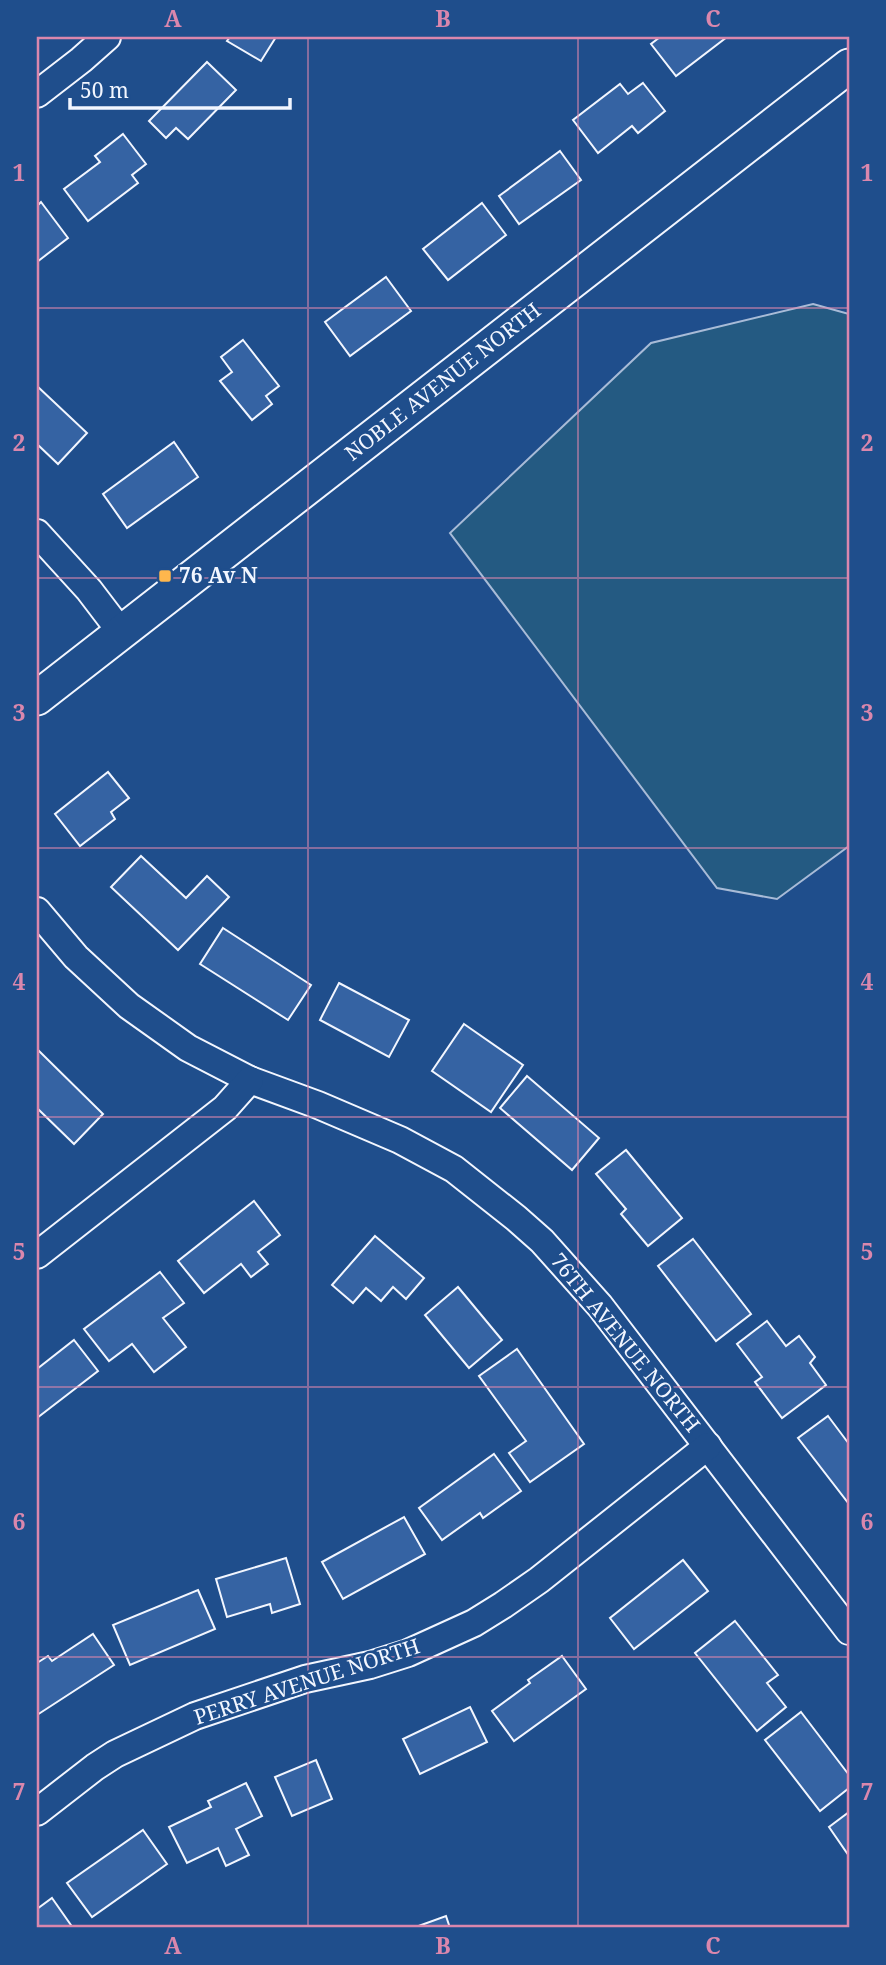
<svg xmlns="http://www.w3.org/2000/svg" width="886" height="1965" font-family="'Noto Serif',serif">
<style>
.green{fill:#245a82;stroke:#a8bbd7;stroke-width:2}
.building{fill:#3563a3;stroke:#f2f6ff;stroke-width:2}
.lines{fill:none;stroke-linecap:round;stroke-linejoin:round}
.minor-casing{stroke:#f2f6ff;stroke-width:30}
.tertiary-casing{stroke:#f2f6ff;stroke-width:37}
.minor{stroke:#1f4e8c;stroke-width:26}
.tertiary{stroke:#1f4e8c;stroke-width:33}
.grid{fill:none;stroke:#da87ad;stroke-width:2;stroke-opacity:0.55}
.poi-dot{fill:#ffb74d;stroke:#1f4e8c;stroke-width:2.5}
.labels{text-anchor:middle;stroke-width:5;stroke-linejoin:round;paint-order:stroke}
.street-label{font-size:21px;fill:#f2f6ff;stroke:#1f4e8c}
.poi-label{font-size:21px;font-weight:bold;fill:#f2f6ff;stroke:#1f4e8c;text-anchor:start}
.neatline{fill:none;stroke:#da87ad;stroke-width:2.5}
.grid-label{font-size:23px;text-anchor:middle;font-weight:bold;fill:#da87ad}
</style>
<rect width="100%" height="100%" fill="#1f4e8c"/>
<path class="green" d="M813,304L849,314V846L777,899L717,888L450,533L651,343Z"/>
<g class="building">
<path d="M230,37H276L261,61L227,41Z"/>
<path d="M660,37H727L676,76L651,44Z"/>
<path d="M207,62L236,90L188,139L176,128L166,138L149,121Z"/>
<path d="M643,83L665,111L638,133L632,126L598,153L573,120L620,84L628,94Z"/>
<path d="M123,134L146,164L132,175L138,183L88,221L64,189L100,162L95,156Z"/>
<path d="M560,151L581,180L519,224L499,196Z"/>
<path d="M41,202L68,238L37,262V206Z"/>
<path d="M482,203L506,235L448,280L423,249Z"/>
<path d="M386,277L411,311L350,356L325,322Z"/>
<path d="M243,340L279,386L266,396L272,404L252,420L220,381L232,372L221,357Z"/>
<path d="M37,386L87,433L58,464L37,444Z"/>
<path d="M174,442L198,477L127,528L103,494Z"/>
<path d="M108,772L129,798L111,812L115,819L80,846L55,814Z"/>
<path d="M141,856L186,898L207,876L229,897L178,950L111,887Z"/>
<path d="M223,928L311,985L288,1020L200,964Z"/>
<path d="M339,983L409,1020L389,1057L320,1020Z"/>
<path d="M464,1024L523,1065L491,1112L432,1071Z"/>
<path d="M37,1049L103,1114L74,1144L37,1108Z"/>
<path d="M527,1076L599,1138L572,1170L500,1108Z"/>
<path d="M626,1150L682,1218L648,1246L621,1214L626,1209L596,1174Z"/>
<path d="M254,1201L280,1235L258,1252L268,1264L251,1277L241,1264L204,1293L178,1261Z"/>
<path d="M375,1236L424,1278L406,1299L393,1287L381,1301L366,1288L353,1303L332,1285Z"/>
<path d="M693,1239L751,1314L716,1341L658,1266Z"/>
<path d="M160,1272L184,1303L163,1318L186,1347L154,1372L132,1344L109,1361L84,1329Z"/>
<path d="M458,1287L502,1340L469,1368L425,1315Z"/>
<path d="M767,1321L786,1346L799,1336L815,1357L810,1363L826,1385L782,1418L755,1382L762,1377L737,1344Z"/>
<path d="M74,1340L98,1371L37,1418V1369Z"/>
<path d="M517,1349L584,1444L530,1482L509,1453L526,1441L479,1376Z"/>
<path d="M828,1416L849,1444V1504L798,1438Z"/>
<path d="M494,1454L521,1491L483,1518L480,1513L442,1540L419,1508Z"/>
<path d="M404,1517L425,1554L343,1599L322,1562Z"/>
<path d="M286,1558L300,1604L272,1613L270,1604L227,1617L216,1579Z"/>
<path d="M683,1560L708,1591L634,1649L610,1618Z"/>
<path d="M198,1590L215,1629L130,1665L113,1625Z"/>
<path d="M735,1621L778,1675L767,1683L786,1707L757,1731L695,1653Z"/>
<path d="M93,1634L114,1665L37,1715V1663L48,1656L52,1661Z"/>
<path d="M562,1656L586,1689L514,1741L492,1711L530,1683L528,1680Z"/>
<path d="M470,1707L487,1742L420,1774L403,1739Z"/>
<path d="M801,1712L849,1775V1788L820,1811L765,1740Z"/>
<path d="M316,1760L332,1799L292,1816L275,1777Z"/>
<path d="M246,1783L262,1816L236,1829L249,1855L226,1866L218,1848L187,1863L169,1827L211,1807L208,1801Z"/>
<path d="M849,1812V1856L829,1827Z"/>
<path d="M143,1830L167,1864L92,1917L67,1883Z"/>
<path d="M52,1898L73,1928H37V1909Z"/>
<path d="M446,1916L450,1928H413Z"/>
</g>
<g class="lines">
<defs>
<g id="minor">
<path d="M37,94L81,60L107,37"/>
<path d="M37,533L89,590L121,632"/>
<path d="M37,911L76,957L129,1006L188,1048L250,1080L318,1105L400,1140L454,1169L516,1218L542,1241L600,1306L849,1631"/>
<path d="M37,1255L225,1108L250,1080"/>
<path d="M37,1812L95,1767L115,1754L195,1716L305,1679L370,1665L408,1653L474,1623L503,1605L539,1580L708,1446"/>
</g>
<path id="tertiary" d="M37,698L849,66"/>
</defs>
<use href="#minor" class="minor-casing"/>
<use href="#tertiary" class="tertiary-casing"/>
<use href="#minor" class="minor"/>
<use href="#tertiary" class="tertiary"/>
</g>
<path class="grid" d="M308,37V1928M578,37V1928M37,308H849M37,578H849M37,848H849M37,1117H849M37,1387H849M37,1657H849"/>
<rect class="poi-dot" x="158" y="569" width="14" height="14" rx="3.5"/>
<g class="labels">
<g class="street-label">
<text transform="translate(443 382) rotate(-38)" y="7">NOBLE AVENUE NORTH</text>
<text transform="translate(625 1343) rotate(51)" y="7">76TH AVENUE NORTH</text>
<text transform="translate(307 1682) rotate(-18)" y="7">PERRY AVENUE NORTH</text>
</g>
<g class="poi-label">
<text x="179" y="583">76 Av N</text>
</g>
</g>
<rect width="886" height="1965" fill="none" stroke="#1f4e8c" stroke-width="77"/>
<path d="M70 98v10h220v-10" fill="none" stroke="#f2f6ff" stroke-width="3.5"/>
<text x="80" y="98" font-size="21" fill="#f2f6ff" stroke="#1f4e8c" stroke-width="5" paint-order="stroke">50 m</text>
<rect x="38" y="38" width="810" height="1888" class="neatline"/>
<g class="grid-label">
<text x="173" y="27">A</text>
<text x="443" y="27">B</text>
<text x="713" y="27">C</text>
<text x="19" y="181">1</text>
<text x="867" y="181">1</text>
<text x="19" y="451">2</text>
<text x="867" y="451">2</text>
<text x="19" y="721">3</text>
<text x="867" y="721">3</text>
<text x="19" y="990">4</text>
<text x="867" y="990">4</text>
<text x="19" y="1260">5</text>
<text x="867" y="1260">5</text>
<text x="19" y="1530">6</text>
<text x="867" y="1530">6</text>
<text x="19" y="1800">7</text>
<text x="867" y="1800">7</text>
<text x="173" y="1954">A</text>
<text x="443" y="1954">B</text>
<text x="713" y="1954">C</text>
</g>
</svg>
